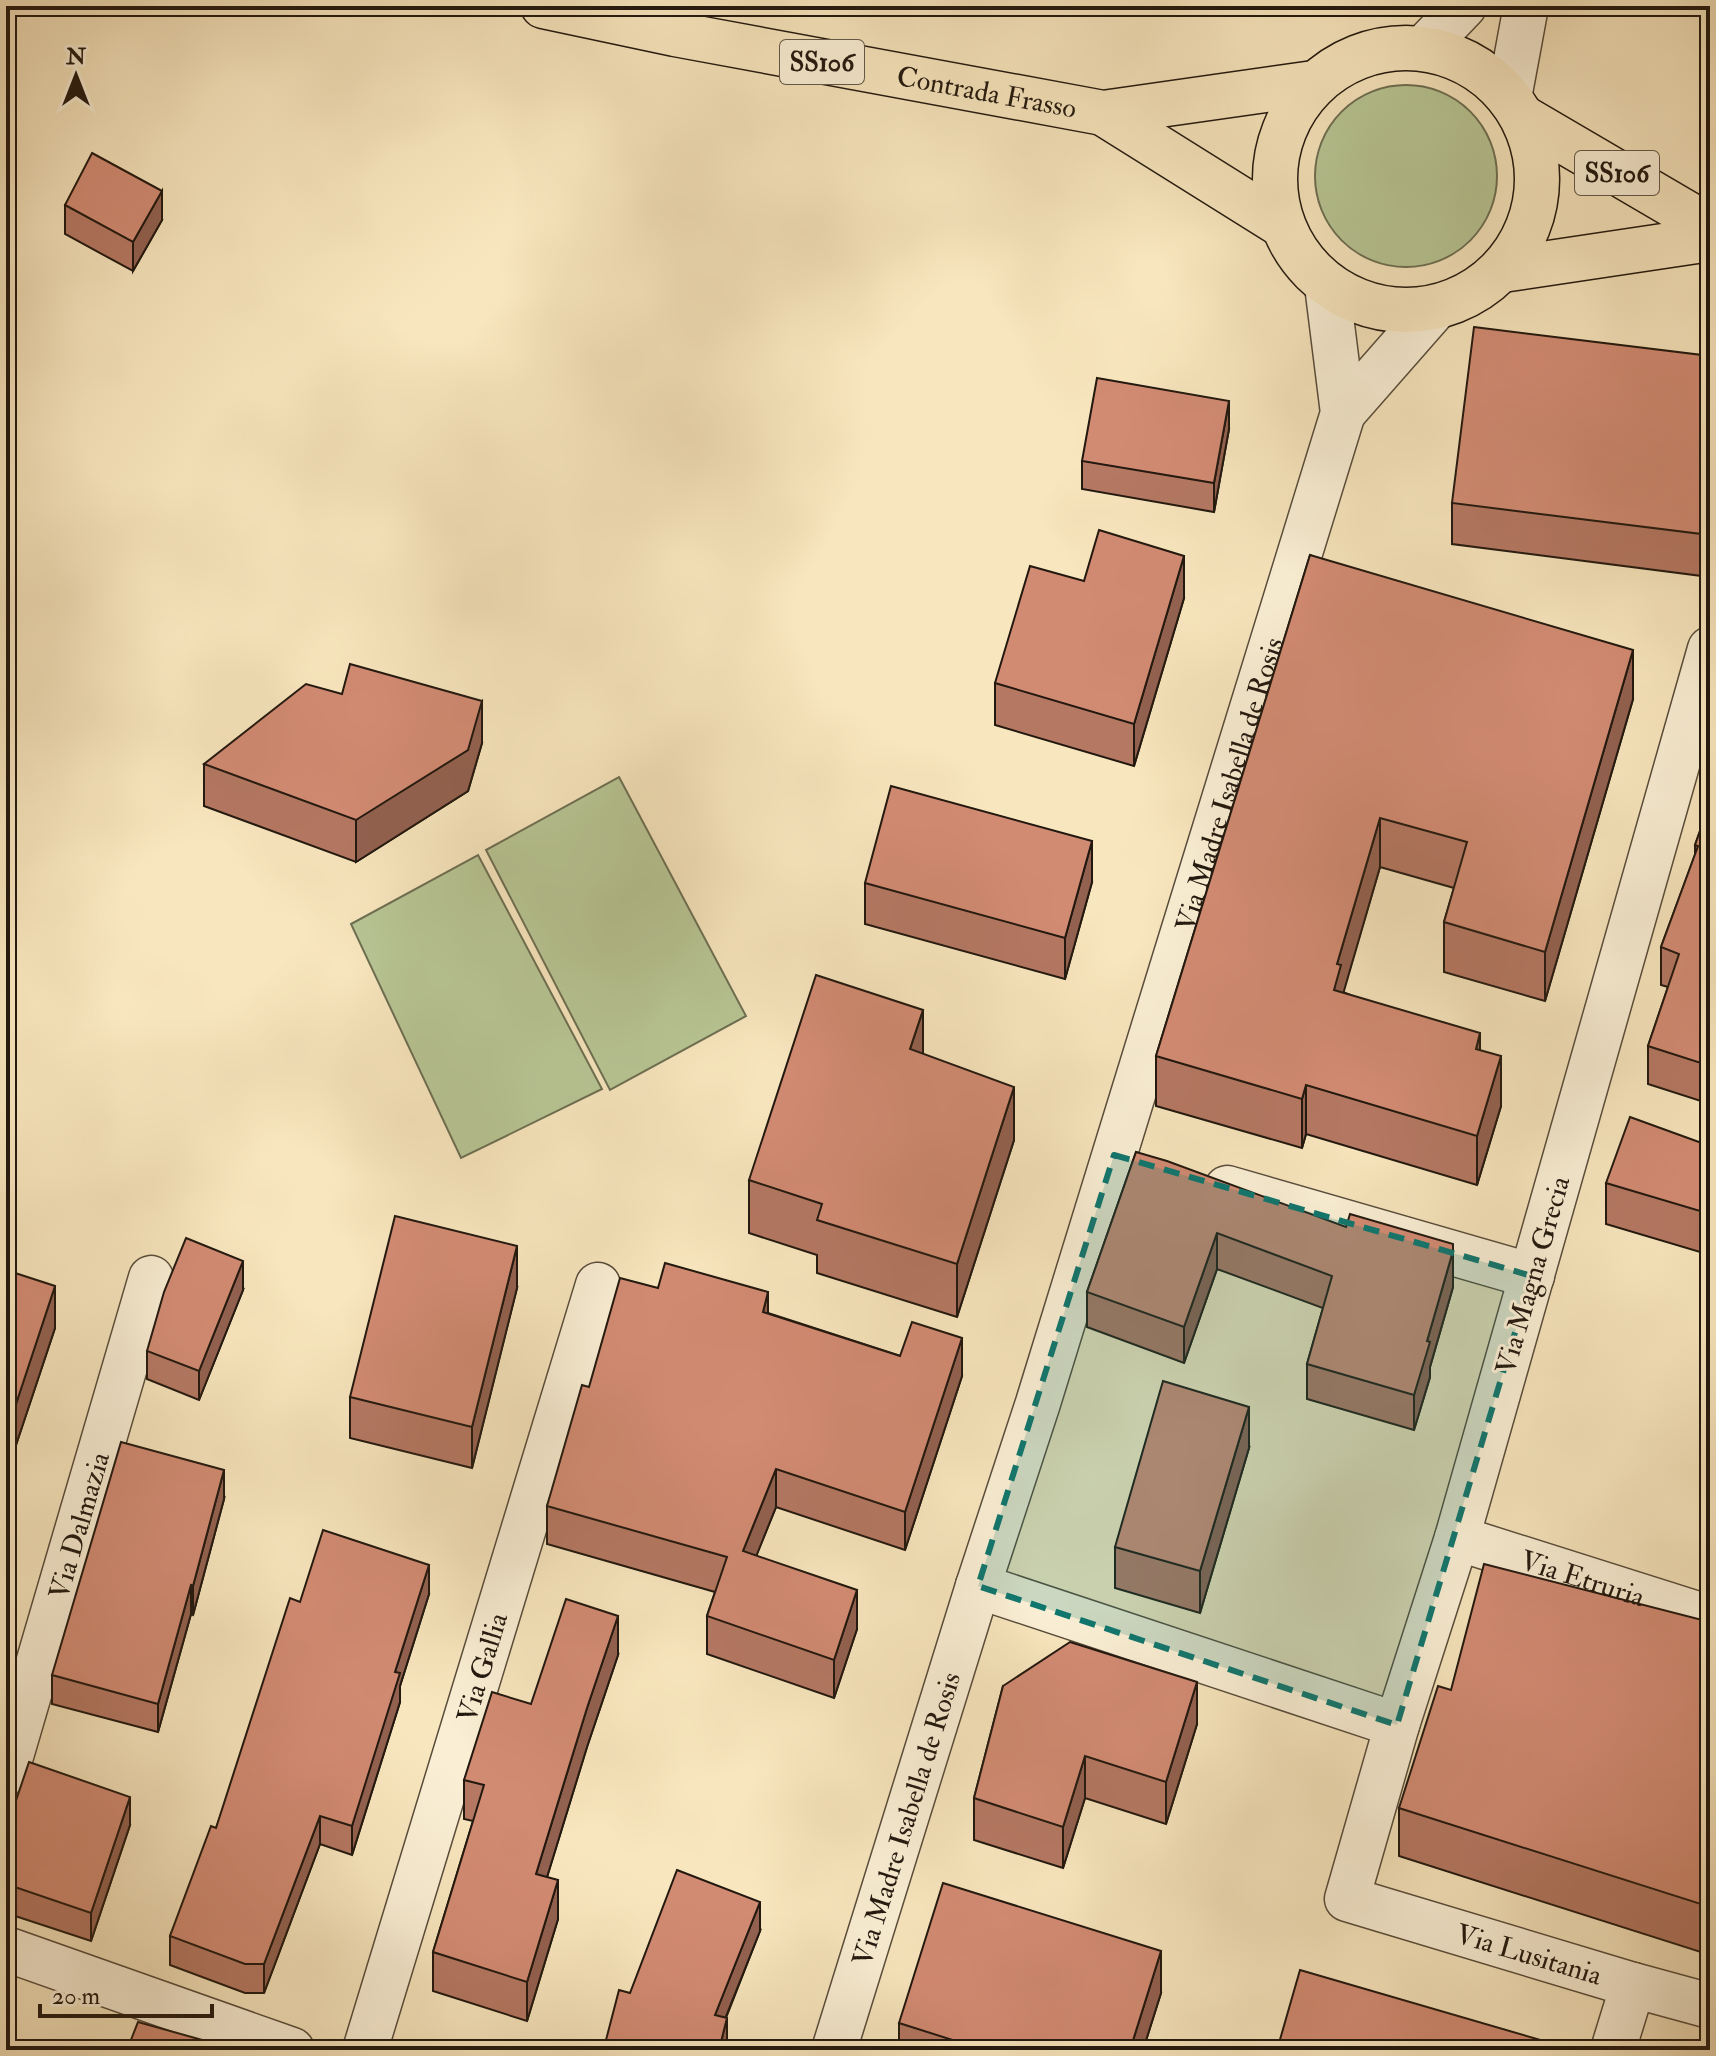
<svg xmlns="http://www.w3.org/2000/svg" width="1716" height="2056" font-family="'IM FELL Double Pica',serif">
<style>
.green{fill:#b8c695;stroke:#6d6f52;stroke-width:2}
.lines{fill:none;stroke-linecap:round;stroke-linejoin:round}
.minor-casing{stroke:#584c3b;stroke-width:47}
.major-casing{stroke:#22180f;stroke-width:47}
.minor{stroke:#faefd5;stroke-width:44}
.major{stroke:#f8e6be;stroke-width:44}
.wall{fill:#b57863;stroke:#22180f;stroke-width:2}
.shaded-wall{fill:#936150;stroke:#22180f;stroke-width:2}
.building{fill:#d28b73;stroke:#22180f;stroke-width:2}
.marked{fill:#0f766e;fill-opacity:0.2;stroke:#0f766e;stroke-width:6;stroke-dasharray:16 10;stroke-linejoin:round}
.labels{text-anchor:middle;stroke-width:6;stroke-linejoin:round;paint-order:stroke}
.shield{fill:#faefd5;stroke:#63584a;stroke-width:2}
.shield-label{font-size:26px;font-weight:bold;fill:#22180f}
.street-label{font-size:28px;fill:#22180f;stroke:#faefd5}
</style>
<rect width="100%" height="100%" fill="#f8e6be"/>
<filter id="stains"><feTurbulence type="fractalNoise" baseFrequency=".0025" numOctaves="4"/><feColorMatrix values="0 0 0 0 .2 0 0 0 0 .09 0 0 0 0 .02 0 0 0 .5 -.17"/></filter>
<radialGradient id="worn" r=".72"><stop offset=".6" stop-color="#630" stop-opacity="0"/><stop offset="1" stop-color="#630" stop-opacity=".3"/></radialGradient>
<g class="green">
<circle cx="1406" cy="176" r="91"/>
<path d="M619,777L746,1016L610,1090L486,850Z"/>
<path d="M478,855L602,1089L461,1158L351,924Z"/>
</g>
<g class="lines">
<defs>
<g id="minor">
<path d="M1424,48L1464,6"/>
<path d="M1509,98L1526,6"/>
<path d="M1343,413L1436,307"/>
<path id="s1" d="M1710,649L1457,1538L1397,1725L1347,1899L1633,1985L1710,2006"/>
<path d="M1227,1188L1532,1276"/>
<path id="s2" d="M1457,1538L1710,1618"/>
<path d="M978,1586L1397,1725"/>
<path id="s3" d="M6,1773L151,1278"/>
<path d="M6,1949L292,2050"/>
<path id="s4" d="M365,2050L598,1285"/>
<path id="s5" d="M834,2050L978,1586L1038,1403L1343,413L1327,285"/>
<path d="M1613,2050L1633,1985"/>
</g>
<g id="major">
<path id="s6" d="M543,6L675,34L1103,113L1314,83"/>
<circle cx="1406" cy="179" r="131"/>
<path d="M1103,113L1282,225"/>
<path d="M1524,118L1710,227"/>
<path d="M1502,270L1710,239"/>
</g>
</defs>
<use href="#minor" class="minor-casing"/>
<use href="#major" class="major-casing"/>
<use href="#minor" class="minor"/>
<use href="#major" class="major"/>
</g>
<g class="wall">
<path d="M65,205L162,220L133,271L65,234Z"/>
<path d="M1710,356V577L1452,544V503Z"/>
<path d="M1229,429L1214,512L1082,489V461Z"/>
<path d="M1310,555L1633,699L1545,1001L1444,972V922L1454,888L1380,867L1343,992L1480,1050L1501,1106L1477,1185L1306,1134L1302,1148L1156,1106V1056Z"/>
<path d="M1084,581L1184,598L1134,766L995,725V683Z"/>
<path d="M482,743L468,791L356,862L204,806V764Z"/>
<path d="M1710,803V1104L1648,1084V1046L1668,987L1661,985V947L1695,855V845Z"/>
<path d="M1092,882L1065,979L865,924V883Z"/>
<path d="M923,1054L1014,1140L957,1317L817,1273V1255L749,1233V1180Z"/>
<path d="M1710,1146V1255L1606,1224V1183Z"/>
<path d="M1136,1152L1453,1287L1430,1367V1377L1414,1430L1307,1399V1364L1323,1308L1217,1269L1184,1363L1087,1327V1292Z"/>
<path d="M6,1270L55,1328L13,1454L6,1452Z"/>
<path d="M517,1288L472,1468L350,1438V1397Z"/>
<path d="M658,1288L768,1313L962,1376L905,1550L776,1507L756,1556L857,1629L834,1698L707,1654V1616L715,1592L547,1544V1506L589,1387Z"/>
<path d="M243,1290L199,1400L147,1379V1351Z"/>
<path d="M1249,1448L1200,1613L1115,1588V1547Z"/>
<path d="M224,1499L193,1615L191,1614L158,1732L52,1704V1675Z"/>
<path d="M1710,1527V1574L1704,1572V1543Z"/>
<path d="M429,1594L400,1686V1702L352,1855L320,1844L264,1993H245L170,1965V1936L216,1828L300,1602Z"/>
<path d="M1710,1622V1955L1399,1856V1808L1451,1690Z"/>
<path d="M618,1655L587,1747L547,1877L558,1919L527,2021L433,1991V1952L473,1821L464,1819V1780L531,1704Z"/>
<path d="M1003,1686L1197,1724L1166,1824L1085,1798L1063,1868L974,1840V1798Z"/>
<path d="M130,1825L91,1941L6,1913V1830Z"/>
<path d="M760,1931L726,2018V2050H606V2040Z"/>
<path d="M1161,1993L1143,2050H899V2023Z"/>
</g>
<g class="shaded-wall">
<path d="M162,191V220L133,271V242Z"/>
<path d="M1229,401V429L1214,512V483Z"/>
<path d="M1184,556V598L1134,766V724Z"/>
<path d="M1633,650V699L1545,1001V952Z"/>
<path d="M482,701V743L468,791L356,862V820Z"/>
<path d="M1380,818V867L1341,1001L1334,990L1337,964Z"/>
<path d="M1092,841V882L1065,979V938Z"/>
<path d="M923,1010V1062L910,1049Z"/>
<path d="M1480,1033V1083L1476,1049Z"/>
<path d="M1501,1056V1106L1477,1185V1136Z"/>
<path d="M1306,1085V1134L1302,1148V1099Z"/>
<path d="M1014,1087V1140L957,1317V1264Z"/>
<path d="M1217,1233V1269L1184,1363V1327Z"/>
<path d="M517,1246V1288L472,1468V1427Z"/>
<path d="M1453,1251V1287L1430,1367V1377L1414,1430V1395L1427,1341Z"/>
<path d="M243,1261V1290L199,1400V1371Z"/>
<path d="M55,1286V1328L13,1454V1413Z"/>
<path d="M768,1292V1331L763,1312Z"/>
<path d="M962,1338V1376L905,1550V1512Z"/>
<path d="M1249,1407V1448L1200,1613V1571Z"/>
<path d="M776,1469V1507L743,1589V1551Z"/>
<path d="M224,1470V1499L193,1615V1586Z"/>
<path d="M429,1565V1594L400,1686V1702L352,1855V1826L395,1672Z"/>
<path d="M191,1585V1614L158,1732V1704Z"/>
<path d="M857,1590V1629L834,1698V1660Z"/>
<path d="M618,1616V1655L587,1747L536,1913V1874L587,1708Z"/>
<path d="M1197,1682V1724L1166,1824V1782Z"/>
<path d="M1085,1756V1798L1063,1868V1827Z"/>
<path d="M130,1797V1825L91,1941V1913Z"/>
<path d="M320,1816V1844L264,1993V1964Z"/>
<path d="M558,1880V1919L527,2021V1982Z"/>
<path d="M760,1902V1931L715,2044V2015Z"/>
<path d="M1161,1951V1993L1143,2050H1130Z"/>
<path d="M727,2018V2047L726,2050H719Z"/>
</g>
<g class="building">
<path d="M92,153L162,191L133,242L65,205Z"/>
<path d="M1474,327L1710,356V535L1452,503Z"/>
<path d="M1097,378L1229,401L1214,483L1082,461Z"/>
<path d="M1099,530L1184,556L1134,724L995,683L1030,566L1084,581Z"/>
<path d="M1310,555L1633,650L1545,952L1444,922L1467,842L1380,818L1337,964L1341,965L1334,990L1480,1033L1476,1049L1501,1056L1477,1136L1306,1085L1302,1099L1156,1056Z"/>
<path d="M350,664L482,701L468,750L356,820L204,764L306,684L342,694Z"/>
<path d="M891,786L1092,841L1065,938L865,883Z"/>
<path d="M1710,803V1066L1648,1046L1679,954L1661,947L1698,846L1695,845Z"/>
<path d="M816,975L923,1010L910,1049L1014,1087L957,1264L817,1220L822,1204L749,1180Z"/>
<path d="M1630,1117L1710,1146V1214L1606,1183Z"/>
<path d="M1136,1152L1167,1161L1346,1227L1350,1214L1453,1244V1251L1427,1341L1430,1342L1414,1395L1307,1364L1332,1276L1217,1233L1184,1327L1087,1292Z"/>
<path d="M395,1216L517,1246L472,1427L350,1397Z"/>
<path d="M186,1238L243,1261L199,1371L147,1351L164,1292Z"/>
<path d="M665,1263L768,1292L763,1312L900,1356L912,1322L962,1338L905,1512L776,1469L743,1551L857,1590L834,1660L707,1616L727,1557L547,1506L582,1385L589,1387L620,1278L658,1288Z"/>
<path d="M6,1270L55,1286L13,1413L6,1410Z"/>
<path d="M1163,1381L1249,1407L1200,1571L1115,1547Z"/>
<path d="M121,1442L224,1470L193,1586L191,1585L158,1704L52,1675Z"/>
<path d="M1710,1527V1545L1704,1543Z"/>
<path d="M323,1530L429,1565L395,1672L400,1673L352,1826L320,1816L264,1964H245L170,1936L211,1826L216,1828L290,1598L300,1602Z"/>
<path d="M1484,1564L1710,1622V1907L1399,1808L1438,1686L1451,1690Z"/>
<path d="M566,1599L618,1616L587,1708L536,1874L558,1880L527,1982L433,1952L484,1785L464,1780L492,1692L531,1704Z"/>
<path d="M1070,1642L1197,1682L1166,1782L1085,1756L1063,1827L974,1798L1003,1686Z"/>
<path d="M29,1762L130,1797L91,1913L6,1884V1830Z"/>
<path d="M677,1870L760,1902L715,2015L727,2018L719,2050H646L606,2040L619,1990L630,1993Z"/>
<path d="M943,1883L1161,1951L1130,2050H984L899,2023Z"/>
<path d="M1300,1970L1568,2048L1567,2050H1277Z"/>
<path d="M138,2022L238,2050H127Z"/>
<path d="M6,2044L26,2050H6Z"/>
</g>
<path class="marked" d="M1114,1155L1532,1276L1397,1725L978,1586Z"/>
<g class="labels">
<g class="shield">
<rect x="780" y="40" width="84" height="44" rx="6"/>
<rect x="1575" y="151" width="84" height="44" rx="6"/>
</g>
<g class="shield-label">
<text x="822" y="71">SS106</text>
<text x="1617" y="182">SS106</text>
</g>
<g class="street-label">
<text dy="10" stroke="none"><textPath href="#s6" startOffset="452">Contrada Frasso</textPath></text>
<text dy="10" stroke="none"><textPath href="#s5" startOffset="1326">Via Madre Isabella de Rosis</textPath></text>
<text transform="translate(1532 1275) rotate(-74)" y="10">Via Magna Grecia</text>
<text dy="10" stroke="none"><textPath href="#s3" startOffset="258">Via Dalmazia</textPath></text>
<text dy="10" stroke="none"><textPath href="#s2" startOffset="132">Via Etruria</textPath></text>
<text dy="10" stroke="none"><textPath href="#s4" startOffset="400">Via Gallia</textPath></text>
<text dy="10" stroke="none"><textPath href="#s5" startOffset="242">Via Madre Isabella de Rosis</textPath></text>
<text dy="10" stroke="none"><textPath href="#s1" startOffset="1492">Via Lusitania</textPath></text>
</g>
</g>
<rect width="1716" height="2056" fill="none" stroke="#f8e6be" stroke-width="32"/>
<rect x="8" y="8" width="1700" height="2040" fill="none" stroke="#22180f" stroke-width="4"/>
<rect x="16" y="16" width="1684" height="2024" fill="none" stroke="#22180f" stroke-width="2"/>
<g transform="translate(76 76)" stroke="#faefd5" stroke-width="6" paint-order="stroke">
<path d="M0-6L14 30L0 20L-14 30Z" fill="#22180f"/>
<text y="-12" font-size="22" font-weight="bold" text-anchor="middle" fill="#22180f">N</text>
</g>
<path d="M40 2004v12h172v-12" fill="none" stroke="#22180f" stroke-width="4"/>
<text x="52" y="2004" font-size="24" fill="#22180f" stroke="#faefd5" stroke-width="6" paint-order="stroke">20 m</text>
<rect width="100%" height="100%" filter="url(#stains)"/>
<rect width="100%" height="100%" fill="url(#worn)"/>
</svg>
